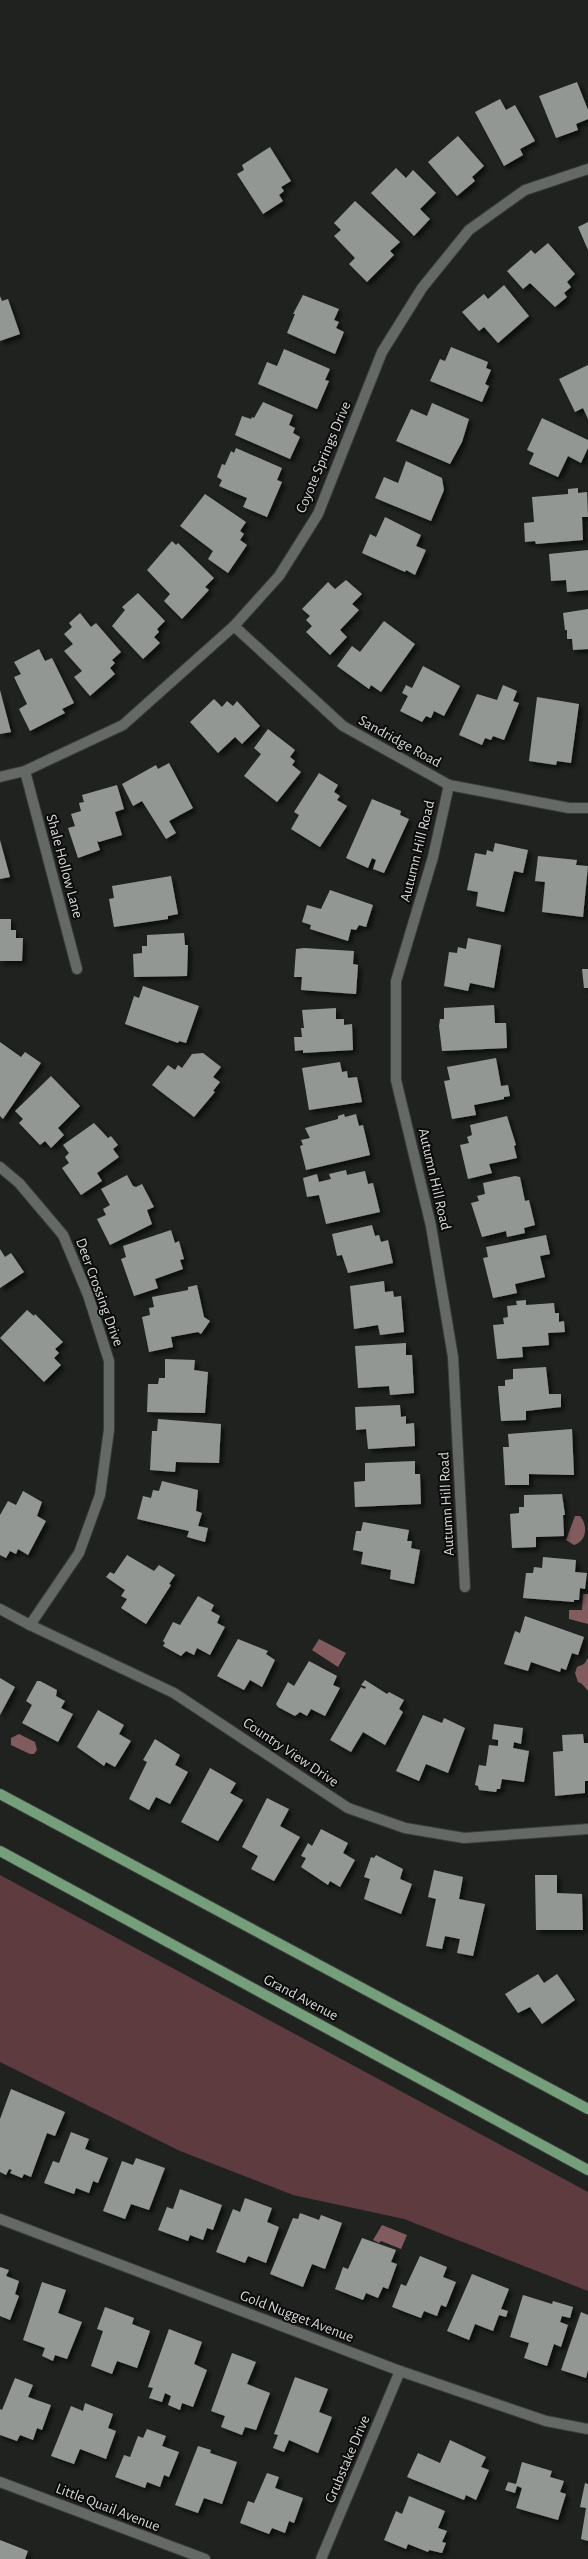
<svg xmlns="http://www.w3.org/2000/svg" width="588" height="2559" font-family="'Alegreya Sans',sans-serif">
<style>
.green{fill:#5e3b3e}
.water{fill:#825b5e}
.building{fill:#939793;filter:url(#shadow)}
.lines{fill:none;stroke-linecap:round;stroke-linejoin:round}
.street-casing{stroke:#3a3c3a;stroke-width:12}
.primary-casing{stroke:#3a3c3a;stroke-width:12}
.street{stroke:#656966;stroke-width:10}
.primary{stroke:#759f7b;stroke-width:10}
.labels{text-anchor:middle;stroke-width:4;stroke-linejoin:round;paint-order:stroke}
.street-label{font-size:15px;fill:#d6d8d6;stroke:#0a0b0a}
</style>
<defs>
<filter id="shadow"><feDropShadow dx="3.5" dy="3.5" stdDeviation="2" flood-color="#0009"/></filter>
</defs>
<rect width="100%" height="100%" fill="#1f221f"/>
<path class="green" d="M0,1875L588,2192V2291L404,2219L293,2195L180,2151L0,2062Z"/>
<g class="water">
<path d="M575,1516H580C588,1525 587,1541 574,1545L566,1540Z"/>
<path d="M583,1594H588V1624L569,1619V1610H582Z"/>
<path d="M319,1639L346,1653L338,1667L312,1650Z"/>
<path d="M588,1658V1691L582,1684L578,1682L575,1673L577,1667L584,1664Z"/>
<path d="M19,1734L35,1742L37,1750L34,1754H30L11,1745V1738Z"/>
<path d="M382,2225L407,2235L401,2249L381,2241L379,2243L373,2240Z"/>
</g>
<g class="building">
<path d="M577,82L588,110V119L576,124L578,130L556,138L539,96Z"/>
<path d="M500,99L506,110L515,105L535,141L520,149L523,155L504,166L475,112Z"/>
<path d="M458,136L484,166L472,177L475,181L457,196L428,162Z"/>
<path d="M270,147L291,181L281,187L284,191L279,195L283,201L263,214L237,174L244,170L242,165Z"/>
<path d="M396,168L406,178L413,170L436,193L420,209L430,219L414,236L371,193Z"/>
<path d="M355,201L400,242L390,251L394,255L367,282L349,264L355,258L334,236L341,230L334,223Z"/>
<path d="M588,222V250L578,227Z"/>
<path d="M548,243L575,274L567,282L571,287L564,293L567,297L555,307L530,283L523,289L507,271L531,250L535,254Z"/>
<path d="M504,285L529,316L498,343L484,327L479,331L462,312L484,294L488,299Z"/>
<path d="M303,295L339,309L334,320L339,322L336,328L344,332L335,354L287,333L295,314H293Z"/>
<path d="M0,296L2,301L8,299L20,334L0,341Z"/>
<path d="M451,347L488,362L486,368L491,370L485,384L489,386L482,402L430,381L440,359L445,361Z"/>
<path d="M284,349L330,369L325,380L329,381L317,409L258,384L267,362L277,366Z"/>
<path d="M588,365V419L583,408L575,412L559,379Z"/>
<path d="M263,402L293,415L289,425L295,428L293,433L300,437L290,459L235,435L242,416L251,419L252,417L254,418Z"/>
<path d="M432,403L469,419L462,442L450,464L396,441L411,409L427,416Z"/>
<path d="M542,418L588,440V448L581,463L568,456L558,477L529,464L534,453L527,450Z"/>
<path d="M236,448L282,468L277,480L282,482L267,517L243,507L247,498L219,486L222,480L217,477L222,464L225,465L231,451L234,453Z"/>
<path d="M406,461L442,478L444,490L431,521L375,498L384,477L398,483Z"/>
<path d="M578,488V493L587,492L588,517H582L583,540L536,544L535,541L525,542L524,523L534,522L532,497L568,494V489Z"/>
<path d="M205,494L246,522L240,531L244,534L240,540L247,545L228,573L208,559L213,551L180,526Z"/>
<path d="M385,517L421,535L416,546L426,550L415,575L406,570L405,572L362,553L370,534L376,537Z"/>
<path d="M172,541L176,545L178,543L214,578L205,587L209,590L182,619L164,601L170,594L147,570Z"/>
<path d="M588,550V590L567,592L566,580L551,581L549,554Z"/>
<path d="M346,580L362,594L352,604L359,610L340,630L347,637L330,655L306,632L312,626L306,620L310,616L302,609L328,582L335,589Z"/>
<path d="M138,593L165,621L157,629L159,632L154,637L160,643L143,659L112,626L125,610L122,607Z"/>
<path d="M588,609V649L573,650L572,639H567V630H565L563,613Z"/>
<path d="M80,613L91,627L96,623L121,652L112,660L115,663L110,668L115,674L90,696L74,677L82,671L64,651L73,644L64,634L72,627L69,623Z"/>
<path d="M384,621L415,644L381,692L371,685L369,689L337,666L352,646L360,652Z"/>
<path d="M39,649L45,661L52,658L74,703L62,709L65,713L30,731L19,709L27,704L14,677L21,674L14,662Z"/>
<path d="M423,666L460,686L444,716L434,711L431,718L426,716L422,722L400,711L408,696L402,693L406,685L412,688Z"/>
<path d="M503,685L517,691L513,701L519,703L504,740L493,736L491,740L485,738L482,745L459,735L477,694L497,700Z"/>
<path d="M0,690L11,732L0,734Z"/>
<path d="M537,697L579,704L571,763L557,761L556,765L529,761Z"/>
<path d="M214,699L222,707L227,701L233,706L237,701L260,726L242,744L235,737L218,753L190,722Z"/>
<path d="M268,729L295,750L290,757L295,761L292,765L301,772L277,802L244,776L261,754L254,748Z"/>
<path d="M169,763L193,808L169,821L176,833L166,839L142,801L133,806L122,784L156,765L158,769Z"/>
<path d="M319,773L338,785L334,792L340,796L337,800L347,806L320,847L291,829L299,815L294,812Z"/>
<path d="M117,785L124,809L115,812L122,835L99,842L97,841L100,850L78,858L68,828L75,826L71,814L81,811L79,803L84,802L82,795Z"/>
<path d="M372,799L401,811L400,815L409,819L384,873L373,869L376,860L372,858L368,868L346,858Z"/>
<path d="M0,840L10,877L0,879Z"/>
<path d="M495,843L528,850L523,873L514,871L504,912L476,906L478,892L467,890L475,853L486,855L487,850L493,852Z"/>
<path d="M538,856L577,860L576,865L588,866L583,917L542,912L545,882L535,881Z"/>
<path d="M171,876L178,914L168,916V919L114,927L109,899L114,898L112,886Z"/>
<path d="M330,890L373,905L366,927L359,925L356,930L351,929L348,941L310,929L311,925L302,922L307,905L321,909Z"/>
<path d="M0,919H11V930H16V938H23L22,961H0Z"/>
<path d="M184,933L185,945H188L187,976L134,977L133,954L142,953V946H147V935Z"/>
<path d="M468,938L501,945L494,988L470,983L468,991L444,986L449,952L457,953L458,947L466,949Z"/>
<path d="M304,948L354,951L353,964L358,965L356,994L301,990L302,977H294L296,949Z"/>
<path d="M582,969H588V988H584Z"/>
<path d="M143,986L199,1006L186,1043L179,1041L178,1043L125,1024L134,996L139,998Z"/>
<path d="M494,1005L495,1023H506L507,1048L442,1051L439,1026L440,1019H444V1008Z"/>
<path d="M336,1008V1019H344V1025L352,1024L353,1050L303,1053V1050L295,1051L294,1037H302L301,1028H304L302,1010Z"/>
<path d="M0,1042L21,1057L25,1052L41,1063L3,1119L0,1116Z"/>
<path d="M203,1053L221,1067L213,1077L220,1082L213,1091L215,1092L194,1117L152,1085L168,1065L175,1070L178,1065L182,1068L192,1054Z"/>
<path d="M496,1058L501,1086L508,1085L510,1096L504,1097V1099L474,1105L476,1115L452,1119L444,1081L450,1080L447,1067Z"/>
<path d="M340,1062L342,1072L347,1071L348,1078L357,1077L362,1102L309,1110L302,1068Z"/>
<path d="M51,1076L80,1106L58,1128L64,1135L51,1148L45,1141L40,1145L19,1123L23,1119L15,1111Z"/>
<path d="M344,1114L345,1117L356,1114L359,1126L363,1125L370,1155L306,1170L300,1146L303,1145L301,1140L310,1138L305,1128L338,1119V1116Z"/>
<path d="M507,1116L516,1145L514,1146L517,1158L489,1164L492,1173L468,1179L460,1145L469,1143L467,1137L472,1135L470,1125Z"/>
<path d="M94,1123L108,1138L111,1136L118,1145L113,1149L119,1157L97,1173L102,1181L81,1195L62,1168L69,1163L65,1157L69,1153L63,1145Z"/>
<path d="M346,1170L347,1175L365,1171L368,1184L373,1183L380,1212L326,1224L319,1195L307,1197L303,1178L317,1174L319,1182L331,1179L329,1174Z"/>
<path d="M127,1175L133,1186L136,1187L142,1184L154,1207L147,1210L152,1224L110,1245L97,1219L106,1215L103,1209L110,1205L101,1189Z"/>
<path d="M515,1176L520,1177L525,1201L529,1200L535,1225L524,1228L525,1233L507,1237L506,1231L482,1237L471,1203L479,1201L477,1196L485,1194L483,1183Z"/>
<path d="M372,1225L375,1236L379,1235L381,1242L388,1240L393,1263L348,1273L342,1255L337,1256L332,1234Z"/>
<path d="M171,1230L175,1243L179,1241L184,1259L180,1260L183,1269L155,1279L158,1288L134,1296L121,1259L126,1257L123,1246Z"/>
<path d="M546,1235L550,1254L540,1256L545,1277L515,1284L517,1293L493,1298L483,1258L488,1257L486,1247Z"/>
<path d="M0,1249L5,1257L11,1253L24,1272L0,1288Z"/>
<path d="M384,1281L385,1292L393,1291L394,1297L401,1296L404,1332L380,1335L378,1325L354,1329L350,1286Z"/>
<path d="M197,1285L204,1317L210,1321L201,1334L198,1332L171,1337L173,1347L149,1352L142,1317L150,1315L149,1308L154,1307L152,1297L188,1290V1287Z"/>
<path d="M526,1300V1305L554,1303L555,1313H559V1322L564,1321L565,1332L548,1333L549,1345L522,1347L523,1357L497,1359L493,1325L504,1324L503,1318L508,1317L507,1306L517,1305L516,1301Z"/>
<path d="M27,1310L34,1316L35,1314L63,1342L55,1349L59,1353L54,1358L61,1365L44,1382L0,1338Z"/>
<path d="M406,1343V1355H412L414,1393L390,1395L389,1386L358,1388L355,1346Z"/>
<path d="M165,1359L195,1360L194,1370L208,1372L205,1413L147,1412L148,1384H158L159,1378H165Z"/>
<path d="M546,1367L549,1394H561V1407L526,1411V1420L501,1421L498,1386H505V1380L513,1379V1369Z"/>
<path d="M400,1405L401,1417L406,1416V1424L414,1423L415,1446L368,1449L366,1429L356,1430L355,1407Z"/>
<path d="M158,1419L221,1424L219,1463L176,1462L175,1472L150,1470L152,1431H157Z"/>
<path d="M572,1429L574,1475L529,1474V1485H505L503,1447H509L508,1434Z"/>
<path d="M415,1461V1474H420L421,1504L355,1507L354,1482L365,1481V1463Z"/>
<path d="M162,1481L198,1490L196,1511L202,1513L198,1526L208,1528L205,1542L187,1537L189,1531L137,1519L143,1496L151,1498L153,1490L159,1491Z"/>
<path d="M23,1491L42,1502L37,1516L46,1521L28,1555L18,1549L16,1554L10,1551L6,1558L0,1555V1515L8,1501L16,1505Z"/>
<path d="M562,1494L565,1515H563L564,1536L536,1537V1547L512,1548L510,1514L519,1513V1507H524V1495Z"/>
<path d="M363,1522L409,1530L407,1541H412L411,1548L420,1550L414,1584L390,1579L391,1570L361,1564L363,1552L353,1550L356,1531H361Z"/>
<path d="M127,1555L154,1571L159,1565L175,1575L169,1584L171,1585L146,1624L121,1608L127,1599L121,1596L125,1590L106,1577L110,1572L114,1574Z"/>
<path d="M543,1557L576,1560L575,1572L587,1573L585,1589L580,1588L579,1600H574V1602L523,1598L526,1573H533L534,1567L542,1568Z"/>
<path d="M198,1596L214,1605L211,1611L220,1616L217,1623L225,1627L210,1655L197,1648L194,1655L186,1651L181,1656L163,1646L165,1643L163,1641L173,1622L180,1625Z"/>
<path d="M525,1616L584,1637L578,1655L572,1653L566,1670L561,1668L560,1672L531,1662L528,1671L504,1664L515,1631L520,1633Z"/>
<path d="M238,1639L268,1651L266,1654L275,1660L262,1687L250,1680L244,1690L217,1676Z"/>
<path d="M309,1661L337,1676L333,1685L340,1688L325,1716L311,1709L307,1716L300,1712L295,1716L278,1707L276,1704L288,1682L294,1686Z"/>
<path d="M0,1678L15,1687L0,1715Z"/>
<path d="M365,1680L387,1694L389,1692L404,1700L399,1709L403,1712L385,1745L363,1732L351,1752L330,1740L361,1687L365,1689L366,1687L361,1685Z"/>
<path d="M37,1681H40L57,1690L56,1696L65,1701L61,1708L73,1714L58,1742L22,1723L32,1705L26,1701Z"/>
<path d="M98,1710L124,1725L119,1734L131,1741L115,1767L106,1762L104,1766L77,1747Z"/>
<path d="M423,1715L442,1723L444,1718L465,1728L448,1773L426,1764L419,1781L396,1771Z"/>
<path d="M494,1724L523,1728L521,1744L514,1742L513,1748L529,1751L524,1782L502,1779L500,1789H497L496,1792L479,1790L478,1786L475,1785L479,1765L486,1766L489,1745L498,1746V1740L492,1739Z"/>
<path d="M583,1734L584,1743H588V1781H585V1793L555,1796L553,1752L563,1751L562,1735Z"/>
<path d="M155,1739L180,1755L175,1765L188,1772L170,1804L156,1797L149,1810L129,1799L147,1762L143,1760Z"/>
<path d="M210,1768L236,1783L230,1793L243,1800L218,1841L181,1822Z"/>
<path d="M267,1798L289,1809L280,1826L300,1837L274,1881L251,1869L258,1856L242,1847Z"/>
<path d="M321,1829L348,1843L343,1853L355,1860L340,1887L330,1881L328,1885L301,1867L306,1858L301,1856L308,1843L312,1846Z"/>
<path d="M376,1855L403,1869L400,1879L412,1884L401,1914L364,1899L370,1879L364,1877L371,1857L374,1858Z"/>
<path d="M434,1870L463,1877L459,1899L485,1904L473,1956L457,1953L460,1939L445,1936L442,1949L426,1946L436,1899L428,1897Z"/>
<path d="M535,1875H557V1893L582,1894L583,1930H536Z"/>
<path d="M538,1974L544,1983L557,1974L575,2000L542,2024L530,2007L518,2013L505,1994Z"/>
<path d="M11,2089L65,2112L55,2136L47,2133L31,2177L24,2174L22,2178L10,2173L12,2170L9,2169L6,2175L0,2172V2119Z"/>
<path d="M71,2132L89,2139L85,2149L108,2158L98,2183L93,2181L89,2193L76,2188L74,2194L44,2183L53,2161L59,2163Z"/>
<path d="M136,2158L165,2168L149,2210L131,2204L125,2219L103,2211L122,2161L133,2165Z"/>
<path d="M180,2189L222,2205L213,2230L207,2228L203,2240L190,2235L188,2241L158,2230L167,2207L173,2209Z"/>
<path d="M245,2198L272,2208L267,2222L279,2227L266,2263L248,2256L245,2263L216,2252L233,2209L240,2212Z"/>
<path d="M300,2213L319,2220L321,2215L342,2223L325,2269L312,2264L303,2287L270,2274L293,2218L298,2219Z"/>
<path d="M362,2238L396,2250L391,2262L397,2264L388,2289L383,2287L378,2298L366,2293L363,2300L335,2289L343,2267L348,2269Z"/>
<path d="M420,2256L447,2267L443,2277L456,2282L446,2307L441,2305L437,2316L424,2311L421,2318L392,2307L401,2284L406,2286Z"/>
<path d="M0,2267L9,2270L6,2276L19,2281L15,2294L19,2296L10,2320L0,2316Z"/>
<path d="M472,2274L509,2289L501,2309L508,2311L506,2317L499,2315L493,2331L475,2324L469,2340L447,2331Z"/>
<path d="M42,2282L66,2290L58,2313L82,2322L67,2359L55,2355L53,2361L42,2356L45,2348L23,2340Z"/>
<path d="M523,2295L552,2304L553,2301L573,2307L570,2318L562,2316L560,2322L568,2325L561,2347L554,2344L547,2366L524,2358L529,2343L510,2337Z"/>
<path d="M105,2307L134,2318L132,2324L150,2331L137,2368L117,2361L112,2374L91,2366L103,2331L97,2329Z"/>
<path d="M581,2312L588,2315V2370L586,2378L561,2370Z"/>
<path d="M169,2329L202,2342L194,2364L207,2370L193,2407L182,2403L180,2410L168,2405L171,2396L165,2393L162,2402L149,2398L153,2388L148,2387Z"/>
<path d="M232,2353L256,2362L247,2384L270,2393L256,2430L245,2427L242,2435L221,2427L225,2416L211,2411Z"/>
<path d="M295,2377L328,2389L319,2412L332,2417L318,2453L289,2440L284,2452L273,2448L278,2435L274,2434Z"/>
<path d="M15,2378L33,2385L28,2397L51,2405L42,2430L37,2428L33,2440L20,2435L17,2441L0,2435V2409L2,2410Z"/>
<path d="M85,2403L113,2414L108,2428L116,2431L106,2459L80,2449L74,2464L51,2456L71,2406L83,2411Z"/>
<path d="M147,2429L166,2436L162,2446L179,2452L169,2477L164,2475L160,2487L147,2482L145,2488L115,2477L124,2455L130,2457L138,2436L143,2438Z"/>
<path d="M450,2440L486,2457L481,2467L489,2470L476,2500L466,2495L464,2500L407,2477L418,2453L440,2463Z"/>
<path d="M198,2446L211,2450L210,2453L237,2462L222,2504L204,2498L198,2513L175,2505Z"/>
<path d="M522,2462L552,2471L550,2477L564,2481L560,2492L566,2494L558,2520L516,2508L522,2488L517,2486L515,2493L505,2490L508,2482L516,2484Z"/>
<path d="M267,2473L279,2477L275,2488L303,2498L294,2523L289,2521L285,2533L272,2528L269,2534L240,2523L248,2501L254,2503Z"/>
<path d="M585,2483L588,2484V2541L581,2539L586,2508L580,2507Z"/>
<path d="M409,2496L445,2511L438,2528L447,2531L442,2542L446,2543L442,2553L429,2550L428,2552L408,2544L406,2549L384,2540L396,2511L402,2514Z"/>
<path d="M0,2540L28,2551L25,2559H0Z"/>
</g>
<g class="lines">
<defs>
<g id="street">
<path d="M234,626L343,726L449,785L569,808H588"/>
<path d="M25,771L77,969"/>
<path d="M0,777L25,771L123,725L234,626L279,576L318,514L382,352L422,288L469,230L525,190L588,169"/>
<path d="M449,785L433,857L396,981V1080L431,1226L453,1357L465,1587"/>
<path d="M0,1167L19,1183L63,1235L88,1295L109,1361V1430L100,1495L79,1553L30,1625"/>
<path d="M0,1609L30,1625L174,1693L348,1808L405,1828L464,1838L588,1829"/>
<path d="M0,2219L400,2371L546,2421L588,2429"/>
<path d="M0,2482L205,2559"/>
<path d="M321,2559L400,2371"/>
</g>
<g id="primary">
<path d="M0,1794L588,2109"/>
<path d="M0,1851L588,2170"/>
</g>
</defs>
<use href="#street" class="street-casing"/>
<use href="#primary" class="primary-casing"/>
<use href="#street" class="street"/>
<use href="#primary" class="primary"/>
</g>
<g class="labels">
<g class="street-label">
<text transform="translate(323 457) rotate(-67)" y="5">Coyote Springs Drive</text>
<text transform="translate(400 741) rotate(29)" y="5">Sandridge Road</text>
<text transform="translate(417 851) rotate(-76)" y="5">Autumn Hill Road</text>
<text transform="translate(65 866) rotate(75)" y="5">Shale Hollow Lane</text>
<text transform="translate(435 1179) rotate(77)" y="5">Autumn Hill Road</text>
<text transform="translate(100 1292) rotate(70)" y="5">Deer Crossing Drive</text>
<text transform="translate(446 1504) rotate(-93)" y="5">Autumn Hill Road</text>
<text transform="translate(291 1752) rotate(34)" y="5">Country View Drive</text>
<text transform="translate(301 1997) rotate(28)" y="5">Grand Avenue</text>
<text transform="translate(297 2316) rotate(21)" y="5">Gold Nugget Avenue</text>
<text transform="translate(347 2459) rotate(-67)" y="5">Grubstake Drive</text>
<text transform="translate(108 2507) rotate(21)" y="5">Little Quail Avenue</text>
</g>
</g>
</svg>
